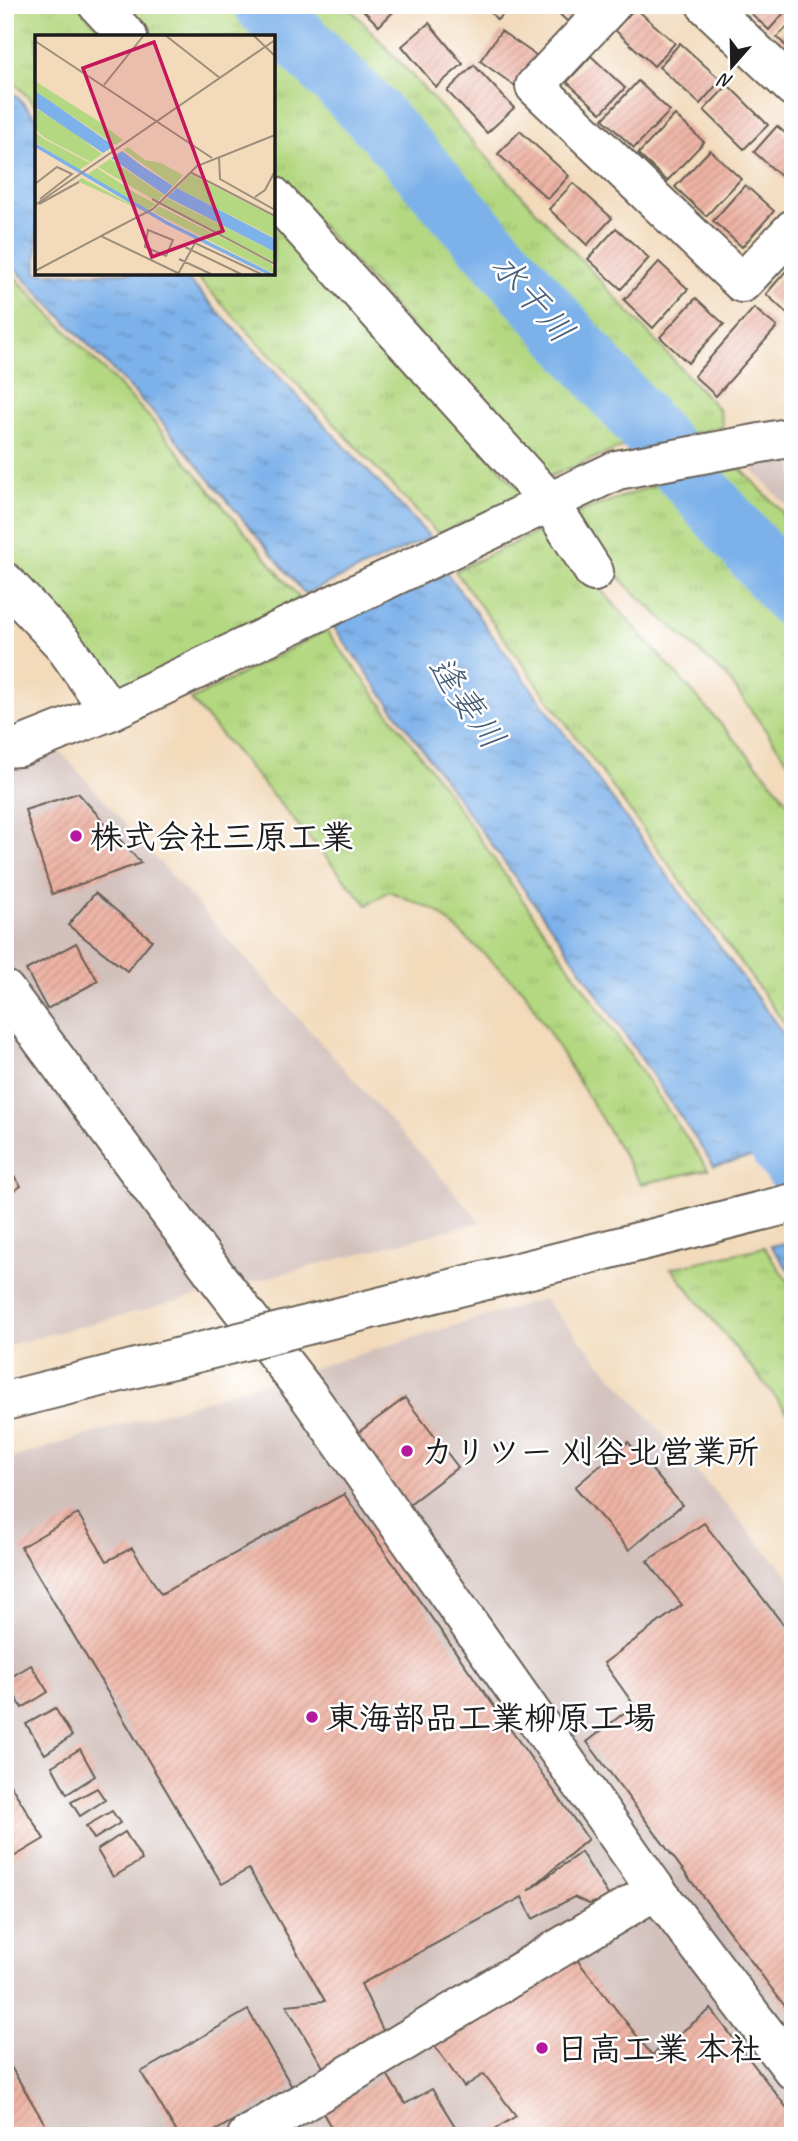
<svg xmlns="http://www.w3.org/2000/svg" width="798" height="2141" font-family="Caveat,'Klee One',sans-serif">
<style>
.industrial{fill:#d1c0bc}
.grass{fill:url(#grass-tufts);stroke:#687a4e;stroke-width:2}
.water{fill:url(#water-ripples);stroke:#4c6683;stroke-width:2}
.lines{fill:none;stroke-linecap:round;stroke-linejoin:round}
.river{stroke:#7cb1ea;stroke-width:61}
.building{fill:url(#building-hatch)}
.street-casing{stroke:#675e54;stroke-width:42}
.secondary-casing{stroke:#675e54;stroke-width:42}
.street{stroke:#fff;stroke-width:38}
.secondary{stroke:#fff;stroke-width:38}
.street-bridge-casing{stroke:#675e54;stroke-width:42;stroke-linecap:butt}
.street-bridge{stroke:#fff;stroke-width:38}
.poi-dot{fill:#b5179e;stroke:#fff;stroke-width:2.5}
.labels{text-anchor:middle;stroke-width:5;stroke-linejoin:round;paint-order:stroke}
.poi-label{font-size:33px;font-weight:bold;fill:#1c1c1c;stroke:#fff;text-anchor:start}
.water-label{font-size:35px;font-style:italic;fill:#475f79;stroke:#fff}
.inset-river{fill:none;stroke:#7cb1ea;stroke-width:3.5}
.inset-road{fill:none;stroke:#9c8e7b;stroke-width:2}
.view{fill:#c2185b;fill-opacity:0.15;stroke:#c2185b;stroke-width:3.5}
.inset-edge{fill:none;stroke:#1c1c1c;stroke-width:3.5}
</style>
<defs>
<pattern id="grass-tufts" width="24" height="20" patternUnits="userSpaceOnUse" patternTransform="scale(1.75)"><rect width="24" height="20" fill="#b4d881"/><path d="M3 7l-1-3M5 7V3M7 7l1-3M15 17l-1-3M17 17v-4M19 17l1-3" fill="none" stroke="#9ab96f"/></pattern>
<pattern id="water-ripples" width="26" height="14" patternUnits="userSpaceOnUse" patternTransform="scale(1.75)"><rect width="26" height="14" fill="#7cb1ea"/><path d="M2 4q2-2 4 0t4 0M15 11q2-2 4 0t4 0" fill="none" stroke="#658fbd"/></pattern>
<pattern id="building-hatch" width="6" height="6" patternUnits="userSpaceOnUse" patternTransform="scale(1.75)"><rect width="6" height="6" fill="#edb3a4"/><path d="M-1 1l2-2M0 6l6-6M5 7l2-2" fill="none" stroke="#cb998d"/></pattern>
</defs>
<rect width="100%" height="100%" fill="#fff"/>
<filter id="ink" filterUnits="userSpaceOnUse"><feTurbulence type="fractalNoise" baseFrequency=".0143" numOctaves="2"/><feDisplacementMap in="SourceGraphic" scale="14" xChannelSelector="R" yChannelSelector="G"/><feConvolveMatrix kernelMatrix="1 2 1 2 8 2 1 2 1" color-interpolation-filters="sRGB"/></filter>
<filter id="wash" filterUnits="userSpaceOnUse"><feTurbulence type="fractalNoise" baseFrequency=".00686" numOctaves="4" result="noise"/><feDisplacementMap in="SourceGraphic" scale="28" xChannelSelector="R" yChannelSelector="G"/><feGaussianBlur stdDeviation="1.57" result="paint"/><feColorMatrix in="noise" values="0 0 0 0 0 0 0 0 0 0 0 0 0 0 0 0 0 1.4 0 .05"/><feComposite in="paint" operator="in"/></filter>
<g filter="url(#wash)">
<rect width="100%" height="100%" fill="#f2dabb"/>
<g class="industrial">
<path d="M793,457V512L745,462Z"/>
<path d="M60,751L481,1222L5,1346V769L21,768Z"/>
<path d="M544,1299L793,1581V2136H5V1460Z"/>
</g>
<g class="grass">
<path d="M5,5H78L107,37H37V107L5,73Z"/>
<path d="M119,5H232L261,37H149Z"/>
<path d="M307,5H347L719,410L723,427L683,435Z"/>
<path d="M273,49L420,204L627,445L548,477L273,173Z"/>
<path d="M273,218L524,495L438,534L193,273H273Z"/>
<path d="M5,267L151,419L300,599L121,691L5,565Z"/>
<path d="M740,468L793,523V563L712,472Z"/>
<path d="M664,482L793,631V768L727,677L628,587L571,515Z"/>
<path d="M546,528L768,777L793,809V1035L455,571Z"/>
<path d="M326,630L430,768L560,953L708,1169L641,1184L524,991L437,911L389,891L367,905L191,700Z"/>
<path d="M764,1247L793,1289V1419L671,1268Z"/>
</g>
<g class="water">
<path d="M5,84L37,118V273H182L430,537L305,594L156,415L5,258Z"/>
<path d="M447,573L793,1047V1147L714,1166L565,946L333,626Z"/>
<path d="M793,1241V1276L771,1246Z"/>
</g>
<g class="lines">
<g class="river">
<path d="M265,5L379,121L524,285L793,598"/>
<path d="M732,1079L793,1164"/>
</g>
</g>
<g id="blocks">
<g class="building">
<path d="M358,5H400L379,26Z"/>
<path d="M485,5H514L497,20Z"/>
<path d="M550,5H583L568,22Z"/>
<path d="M742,5H791L769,30Z"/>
<path d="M635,8L675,43L654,66L615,30Z"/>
<path d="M793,21V53L777,37Z"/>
<path d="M429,23L463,64L436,87L402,46Z"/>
<path d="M501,31L543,60L522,91L480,61Z"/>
<path d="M680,43L721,80L700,104L659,67Z"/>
<path d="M591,56L625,88L601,113L567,82Z"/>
<path d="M474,65L514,108L487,133L447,91Z"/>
<path d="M638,81L670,111L634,148L603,119Z"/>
<path d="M728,85L768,125L744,149L704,110Z"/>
<path d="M675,115L704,142L667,181L638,154Z"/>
<path d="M777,126L793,140V187L754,152Z"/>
<path d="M520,131L569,176L548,199L498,154Z"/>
<path d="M710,150L741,179L706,216L675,187Z"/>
<path d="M573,183L612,218L587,245L549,209Z"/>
<path d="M745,185L774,211L742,247L713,221Z"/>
<path d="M616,228L649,258L621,289L588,259Z"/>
<path d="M659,262L688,289L653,328L624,300Z"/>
<path d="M793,263V319L766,294Z"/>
<path d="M696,298L724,324L688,363L660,337Z"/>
<path d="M754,308L777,327L716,396L694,376Z"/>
<path d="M78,793L141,863L52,894L25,810Z"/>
<path d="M95,893L152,940L127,971L68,925Z"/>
<path d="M76,943L98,981L47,1009L26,970Z"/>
<path d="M5,1164L21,1186L5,1197Z"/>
<path d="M405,1398L458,1467L408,1505L355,1435Z"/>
<path d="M628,1442L682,1505L629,1550L575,1487Z"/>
<path d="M344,1494L588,1839L528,1891L581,1852L610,1898L589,1904L574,1897L533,1919L522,1897L361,1984L389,2043L329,2077L286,2005L325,2001L249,1869L222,1884L21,1547L78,1514L107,1561L132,1548L161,1594Z"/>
<path d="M704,1523L793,1637V2017L587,1742L634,1705L604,1663L682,1605L647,1561Z"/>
<path d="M31,1665L48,1692L22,1708L6,1680Z"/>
<path d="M55,1708L72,1736L45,1754L26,1724Z"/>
<path d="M80,1749L95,1776L67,1794L52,1766Z"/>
<path d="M5,1776L44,1839L5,1862Z"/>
<path d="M97,1788L105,1800L80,1816L71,1802Z"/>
<path d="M112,1811L120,1823L94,1839L86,1826Z"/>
<path d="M125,1832L142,1860L113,1877L97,1850Z"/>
<path d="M574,1956L652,2055L711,2009L793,2116V2136H484L516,2116L484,2074L464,2087L432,2042Z"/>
<path d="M248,2010L292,2087L206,2136H179L141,2072Z"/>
<path d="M5,2057L52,2136H5Z"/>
<path d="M387,2074L405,2104L432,2089L461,2136H336L323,2113Z"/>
</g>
</g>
</g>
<g filter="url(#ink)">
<use href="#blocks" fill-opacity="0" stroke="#675e54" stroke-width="2"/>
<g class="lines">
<defs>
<g id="street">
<path d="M98,5L128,37"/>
<path d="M611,5L535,86L742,283L793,229"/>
<path d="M706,5L793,87"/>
<path d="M273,196L549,501L594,572"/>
<path d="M5,582L63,644L110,711"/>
<path d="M5,748L19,747L110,711L617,470L793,437"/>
<path d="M247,2136L656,1890"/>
</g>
<path id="secondary" d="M5,990L217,1277L308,1395L656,1890L793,2070"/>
</defs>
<use href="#street" class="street-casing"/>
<use href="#secondary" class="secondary-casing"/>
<use href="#street" class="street"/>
<use href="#secondary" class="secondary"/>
<defs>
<path id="street-bridge" d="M5,1401L793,1203"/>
</defs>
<use href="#street-bridge" class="street-bridge-casing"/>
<use href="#street-bridge" class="street-bridge"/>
</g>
</g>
<g class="poi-dot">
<circle cx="76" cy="836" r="7"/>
<circle cx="407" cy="1451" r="7"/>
<circle cx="312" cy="1717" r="7"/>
<circle cx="542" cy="2048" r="7"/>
</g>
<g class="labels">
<g class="poi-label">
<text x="90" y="848">株式会社三原工業</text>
<text x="421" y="1463">カリツー 刈谷北営業所</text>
<text x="326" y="1729">東海部品工業柳原工場</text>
<text x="556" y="2060">日高工業 本社</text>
</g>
<g class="water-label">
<text transform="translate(533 298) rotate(49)" y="12">水干川</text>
<text transform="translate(467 702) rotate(55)" y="12">逢妻川</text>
</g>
</g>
<g transform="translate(35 35)">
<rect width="240" height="240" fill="#f2dabb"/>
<path d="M0,46L63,86L88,105L80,110L0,56ZM0,73L35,95L67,119L56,127L10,103L0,94ZM0,97L9,104L55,128L44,135L0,107ZM93,112L110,125L126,128L148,140L139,151L88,115ZM75,124L129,160L122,167L63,132ZM62,133L102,159L121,169L113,175L52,140ZM155,139L240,182V203L142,153ZM47,143L110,177L42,146ZM132,163L240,217V227L125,169ZM124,171L236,228L240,239L118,177Z" fill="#b4d881"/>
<path d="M0,56L15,66L79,111L68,118L0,72ZM87,116L107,131L138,151L130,160L76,123ZM142,153L240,204V217L132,162Z" fill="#7cb1ea"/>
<path class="inset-river" d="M0,110L132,188L235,239"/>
<path class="inset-road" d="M130,0L185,43M218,0L240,21M0,6L177,123M69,50L109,0M184,122L185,144L240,175M155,137L240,181M0,149L22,132L37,139L5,164M220,162L230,155L240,136M117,164L240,229M4,169L44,147M0,170L240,5M113,195L138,205L131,221L110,212ZM66,201L118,174L162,131L240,100M150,212L206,239M144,224L176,239M0,236L66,201L145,239M143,239L160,208L226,239"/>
<path class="view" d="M119,7L188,196L117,222L48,33Z"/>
<rect width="240" height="240" class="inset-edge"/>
</g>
<rect width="798" height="2141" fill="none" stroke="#fff" stroke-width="28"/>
<g transform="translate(732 66) rotate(200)" stroke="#ffffff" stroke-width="5" paint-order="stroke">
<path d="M0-5L12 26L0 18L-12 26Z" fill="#1c1c1c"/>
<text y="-10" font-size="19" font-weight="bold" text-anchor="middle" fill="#1c1c1c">N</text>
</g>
</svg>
